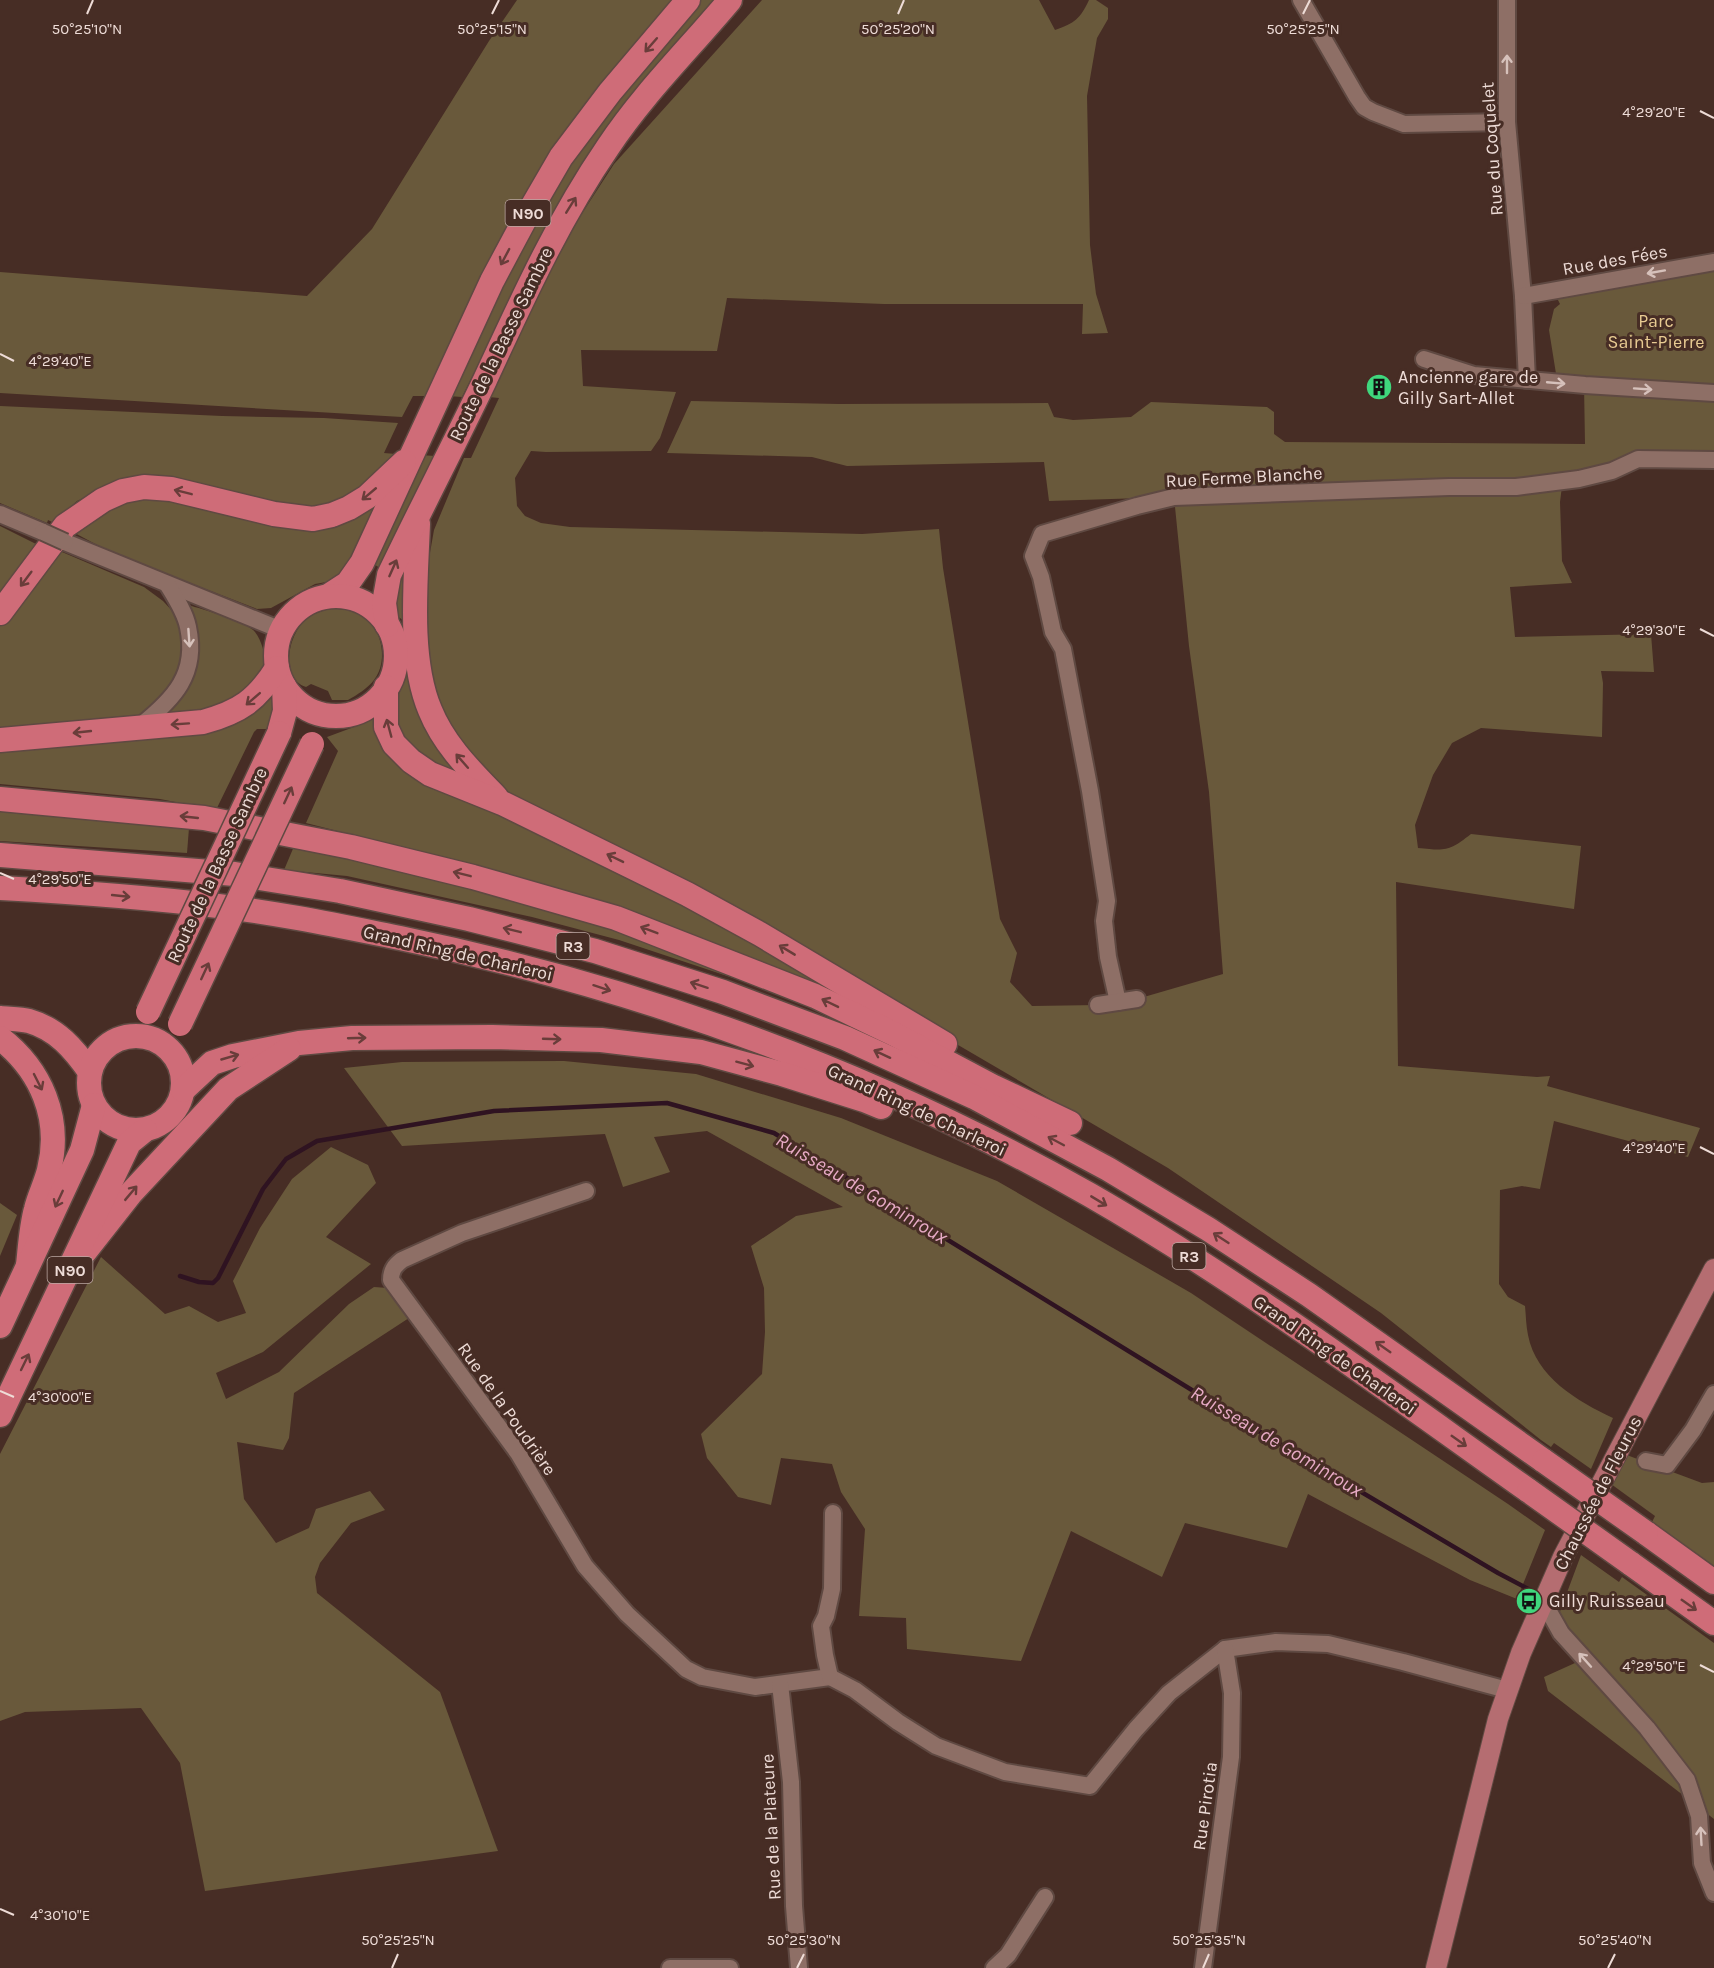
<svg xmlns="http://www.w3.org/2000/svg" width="1714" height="1968" font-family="Karla,sans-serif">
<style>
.green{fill:#69593b}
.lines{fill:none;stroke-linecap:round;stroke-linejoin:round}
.stream{stroke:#2f1321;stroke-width:4.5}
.minor-casing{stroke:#5f4942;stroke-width:20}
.major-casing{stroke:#5f4942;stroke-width:22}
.highway-casing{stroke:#5f4942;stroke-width:27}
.minor{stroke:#8e6f66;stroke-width:16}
.major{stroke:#b56d71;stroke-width:20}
.highway{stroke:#cf6c78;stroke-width:24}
.minor-bridge-casing{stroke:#5f4942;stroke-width:20;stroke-linecap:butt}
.highway-bridge-casing{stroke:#5f4942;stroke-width:27;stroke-linecap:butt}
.minor-bridge{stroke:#8e6f66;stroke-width:16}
.highway-bridge{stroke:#cf6c78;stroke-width:24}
.oneway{stroke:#693d3a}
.oneway2{stroke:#d6c1bb}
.ticks{fill:none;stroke:#eedcd7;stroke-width:2}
.labels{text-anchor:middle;stroke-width:6;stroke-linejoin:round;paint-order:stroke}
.shield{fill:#472d25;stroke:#bca8a2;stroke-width:1.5}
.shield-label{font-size:16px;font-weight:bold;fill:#eedcd7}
.street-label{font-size:18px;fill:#eedcd7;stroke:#472d25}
.park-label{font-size:18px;fill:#e8cb92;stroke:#472d25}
.poi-label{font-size:18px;fill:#eedcd7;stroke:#472d25;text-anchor:start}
.water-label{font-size:20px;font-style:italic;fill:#e7aac5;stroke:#472d25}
.ticks-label{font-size:15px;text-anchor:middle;fill:#eedcd7;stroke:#472d25;stroke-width:6;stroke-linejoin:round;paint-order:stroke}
</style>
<rect width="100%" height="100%" fill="#472d25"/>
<g class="green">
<path d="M517,0H675L556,149L429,396H413L402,417L0,393V272L307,296L372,229L489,41Z"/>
<path d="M700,0H719L541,237L462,397L448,396L541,208L579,144Z"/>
<path d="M762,0H1039L1055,30C1075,23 1080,19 1089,0H1096L1108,8V19L1097,38L1087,96L1090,245L1096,294L1108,333L1082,334L1083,304H884L727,298L717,351L581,350L583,386L676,392L660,438L651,451L546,452L531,451L515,478L517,506L525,516L541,523L570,527L862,534L939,529L943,568L1000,919L1017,953L1010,982L1032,1006L1098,1005L1137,999L1223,974L1209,792L1189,646L1174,497L1049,501L1044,462L847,466L812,457L667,453L691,401L839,404L1048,403L1054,417L1073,420L1131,417L1151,402L1267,407L1274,412V434L1285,442L1585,444L1584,385L1557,380L1549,330L1554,309L1560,304L1553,290L1714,263V457L1654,455L1562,486L1560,502L1562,561L1572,583L1510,587L1515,637L1651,634L1654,672L1601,671L1603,683L1602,737L1481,728L1452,743L1433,775L1415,825L1418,848C1447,851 1449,851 1471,834L1581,846L1574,909L1396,882L1398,1066L1537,1077L1550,1076L1547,1086L1700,1128L1688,1157L1554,1121L1540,1189L1522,1186L1500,1190L1499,1284L1508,1297L1525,1306C1526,1316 1526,1326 1528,1335C1536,1377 1577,1401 1613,1418L1591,1469L1554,1443L1551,1447L1541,1440L1381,1313L1168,1168L941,1035L557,824L492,784L459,745L436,703L425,650L428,564L434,530L464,458H471L499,398L489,397L557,252L614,164Z"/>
<path d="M0,406L222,416L324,418L398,423L384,453L396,454L378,473L344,500L307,509L120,481L77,501L63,514L56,524L48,520L47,523L0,503Z"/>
<path d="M418,455L436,456L384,571L371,562Z"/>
<path d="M157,493L259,517L370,502L378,508L347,573L332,581L315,584L271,608L257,609L112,553L71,531L94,508Z"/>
<path d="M0,526L38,545L0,596Z"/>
<path d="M55,549L144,587L163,601L176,615L181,631L182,662L170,690L150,709L138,716L0,731V625Z"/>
<path d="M405,573L416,671L473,779L423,760L405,738L397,725L395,697L405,681L408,654L407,633L403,620L397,616L395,593Z"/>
<path d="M188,605C202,609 248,622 255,632C262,641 264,653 267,664L232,707L157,719L183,691Z"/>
<path d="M330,609C339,609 350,609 358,613C381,623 390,660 374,680C368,688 357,695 348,700H332L328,691L311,684L306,687C279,678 288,632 308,618C314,613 322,611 330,609Z"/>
<path d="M272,696L274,699L271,729H257L254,732L216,810L160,799L0,784V751L250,710Z"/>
<path d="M380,713L385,739L693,905L839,994L715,945L463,863L306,823L338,751L327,737L362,724Z"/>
<path d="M0,809L189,828L187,853L0,841Z"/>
<path d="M295,844L406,870L672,947L811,1004L619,940L532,917L347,876L284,870Z"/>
<path d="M564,1061L696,1074L841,1118L997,1181L1191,1293L1508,1504L1545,1530L1517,1599L1470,1580L1308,1494L1287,1548L1185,1523L1162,1577L1071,1531L1021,1661L907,1649L906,1618L859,1616L865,1529L841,1492L832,1464L781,1458L771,1505L738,1497L707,1458L701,1434L762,1374L765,1332L764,1288L751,1246L796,1216L843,1207L707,1131L654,1137L670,1172L623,1187L605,1134L402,1146L344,1068L402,1062Z"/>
<path d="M331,1147L368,1165L376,1183L326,1237L371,1264L263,1352L216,1373L226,1399L279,1372L349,1304L374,1287L388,1288L409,1318L294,1393L289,1438L283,1450L237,1442L244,1499L276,1543L309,1528L316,1509L370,1491L385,1510L351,1523L320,1563L315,1577L317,1593L440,1692L498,1851L205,1891L180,1763L141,1708L25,1712L0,1721V1454L101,1257L165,1314L189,1306L218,1322L246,1313L233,1281L260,1228L292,1179Z"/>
<path d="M0,1203L17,1215L0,1256Z"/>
<path d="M1624,1454L1702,1483L1714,1482V1566L1652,1522L1655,1516L1611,1484Z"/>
<path d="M1581,1555L1619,1582L1622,1577L1714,1643V1819L1548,1691L1544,1677L1575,1663L1587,1652L1559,1614Z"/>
</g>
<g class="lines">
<path class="stream" d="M180,1276L199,1282L213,1283L218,1278L263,1189L286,1159L317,1141L494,1111L667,1103L774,1133L1265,1435L1498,1573L1532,1591"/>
<defs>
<g id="minor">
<path d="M1301,0L1357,97L1364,107L1373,112L1404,124L1507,122"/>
<path d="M1507,0V122L1523,296L1527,380"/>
<path d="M1523,296L1714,262"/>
<path d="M1424,359L1474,375L1585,385L1714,393"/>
<path d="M0,514L43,532"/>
<path d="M65,542L281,630"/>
<path d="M140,726C174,699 198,674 188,627C185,612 175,597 167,584"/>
<path d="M1118,1002L1108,957L1104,921L1107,901L1090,791L1063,649L1053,632L1041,577L1033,556L1042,534L1137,506L1174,497L1449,487H1516L1579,479L1612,471L1638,459L1714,460"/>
<path d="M1098,1005L1137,999"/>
<path d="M586,1191L462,1233L402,1260C394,1266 391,1271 391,1280L518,1453L585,1566L627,1614L686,1669L702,1677L755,1687L830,1677"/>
<path d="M1646,1461L1667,1465L1693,1430L1714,1394"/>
<path d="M1543,1601L1561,1633L1647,1728L1687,1780L1699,1816L1702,1863L1714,1893"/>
<path d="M830,1677L855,1690L898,1722L936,1746L1005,1772L1090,1786L1136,1729L1169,1693L1225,1649L1276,1642L1328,1644L1403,1662L1507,1690"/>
<path d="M830,1677L825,1655L821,1626L826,1616L832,1589L833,1513"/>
<path d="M780,1684L791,1782L794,1906L799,1968"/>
<path d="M670,1968H730"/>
<path d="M994,1968L1008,1955L1045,1897"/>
<path d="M1203,1968L1231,1757L1232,1693L1225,1649"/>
</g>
<path id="major" d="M1436,1968L1498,1719L1521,1653L1563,1557L1714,1269"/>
<g id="highway">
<path d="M418,524C416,580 408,658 430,710C444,745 471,771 496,797"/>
<path d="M328,596L348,583L362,563L492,281L525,219L561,157L610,92L688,0"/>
<circle cx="336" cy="656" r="60"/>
<path d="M0,613L65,526L103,500L123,491L144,487L171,489L274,514L313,519L332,515L349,508L367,497L404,462"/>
<path d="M387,625L384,603L389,575C420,510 454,445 485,380C522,300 558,220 608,147C643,94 689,49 730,0"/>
<path d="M386,687V727L394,744L411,761L430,774L502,803L687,894L760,934L945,1044"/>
<path d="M279,733L285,711L284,686"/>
<path d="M0,740L203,722C240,712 257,700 277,668"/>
<path d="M0,799L204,818L351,847L473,877L616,918L815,996L894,1034L992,1086L1070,1123"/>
<path d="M0,855L235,874L340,891L469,919L595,951L723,992L845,1038L974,1097L1108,1169L1208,1229L1309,1295L1544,1461"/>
<path d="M0,888C73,892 145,897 218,906C279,913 340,926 400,938C641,988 875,1073 1090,1195C1243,1283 1385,1389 1529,1491"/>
<path d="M0,1018C9,1019 20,1019 29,1021C57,1029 74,1049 90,1072"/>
<circle cx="136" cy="1083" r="47"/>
<path d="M0,1038C41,1070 62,1118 49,1170C46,1183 39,1196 36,1209C31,1227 30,1247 28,1265"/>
<path d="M183,1090L212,1063L233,1056L299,1043L352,1038L492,1037L601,1040L701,1052L782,1074L864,1100L881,1107"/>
<path d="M69,1272L131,1193L228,1089L289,1049"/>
<path d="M0,1326L82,1150L94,1105"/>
<path d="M0,1415L129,1143L145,1130"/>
<path d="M1646,1533L1714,1582"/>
<path d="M1630,1563L1714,1623"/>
</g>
</defs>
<use href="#minor" class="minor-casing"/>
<use href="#major" class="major-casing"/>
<use href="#highway" class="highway-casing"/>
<use href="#minor" class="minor"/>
<use href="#major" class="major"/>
<use href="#highway" class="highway"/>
<defs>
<path id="minor-bridge" d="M43,532L65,542"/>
<g id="highway-bridge">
<path d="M148,1012L279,733"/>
<path d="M180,1024L312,744"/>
<path d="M1544,1461L1646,1533"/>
<path d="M1529,1491L1630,1563"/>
</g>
</defs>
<use href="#minor-bridge" class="minor-bridge-casing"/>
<use href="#highway-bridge" class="highway-bridge-casing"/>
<use href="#minor-bridge" class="minor-bridge"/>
<use href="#highway-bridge" class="highway-bridge"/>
</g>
<defs><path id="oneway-shaft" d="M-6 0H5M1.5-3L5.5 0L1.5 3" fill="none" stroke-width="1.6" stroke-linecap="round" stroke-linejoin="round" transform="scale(1.5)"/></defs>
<g class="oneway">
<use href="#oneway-shaft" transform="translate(651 45) rotate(131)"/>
<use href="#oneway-shaft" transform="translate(571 205) rotate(-58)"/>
<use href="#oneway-shaft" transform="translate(505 257) rotate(118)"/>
<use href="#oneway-shaft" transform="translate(183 492) rotate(-166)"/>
<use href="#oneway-shaft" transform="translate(369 494) rotate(140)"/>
<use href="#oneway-shaft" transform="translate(393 568) rotate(-66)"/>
<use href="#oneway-shaft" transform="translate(26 579) rotate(127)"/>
<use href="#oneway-shaft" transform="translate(253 699) rotate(139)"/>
<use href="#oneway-shaft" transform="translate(180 724) rotate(176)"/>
<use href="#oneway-shaft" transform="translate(389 728) rotate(-105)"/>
<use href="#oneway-shaft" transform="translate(82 732) rotate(174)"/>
<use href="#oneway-shaft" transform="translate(462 761) rotate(-131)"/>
<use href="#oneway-shaft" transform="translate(288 795) rotate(-65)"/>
<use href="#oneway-shaft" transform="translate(189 817) rotate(-174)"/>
<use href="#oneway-shaft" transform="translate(615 858) rotate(-154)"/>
<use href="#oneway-shaft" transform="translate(462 874) rotate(-166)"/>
<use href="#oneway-shaft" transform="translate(121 896) rotate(6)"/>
<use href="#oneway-shaft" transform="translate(512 930) rotate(-166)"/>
<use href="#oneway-shaft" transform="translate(649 930) rotate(-159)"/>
<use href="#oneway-shaft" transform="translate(787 950) rotate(-149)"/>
<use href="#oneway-shaft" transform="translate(205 971) rotate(-65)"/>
<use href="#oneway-shaft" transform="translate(699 985) rotate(-162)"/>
<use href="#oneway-shaft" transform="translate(602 988) rotate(18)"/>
<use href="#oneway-shaft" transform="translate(830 1003) rotate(-154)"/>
<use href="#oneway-shaft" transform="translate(357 1038) rotate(-2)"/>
<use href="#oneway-shaft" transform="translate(552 1039) rotate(2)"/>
<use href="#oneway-shaft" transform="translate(882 1054) rotate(-155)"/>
<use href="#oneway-shaft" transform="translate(230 1057) rotate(-16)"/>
<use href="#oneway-shaft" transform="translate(745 1064) rotate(15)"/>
<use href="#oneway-shaft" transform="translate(38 1082) rotate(63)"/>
<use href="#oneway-shaft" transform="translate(1056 1141) rotate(-152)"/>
<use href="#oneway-shaft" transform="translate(131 1193) rotate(-50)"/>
<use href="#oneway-shaft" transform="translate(59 1199) rotate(115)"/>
<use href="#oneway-shaft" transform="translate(1099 1201) rotate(31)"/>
<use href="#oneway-shaft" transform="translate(1221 1238) rotate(-147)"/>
<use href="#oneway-shaft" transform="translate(1383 1347) rotate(-145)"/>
<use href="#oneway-shaft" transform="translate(25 1362) rotate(-64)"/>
<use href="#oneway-shaft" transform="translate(1459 1441) rotate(35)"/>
<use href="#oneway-shaft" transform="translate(1689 1605) rotate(35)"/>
</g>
<g class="oneway2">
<use href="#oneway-shaft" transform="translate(1507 64) rotate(-90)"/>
<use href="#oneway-shaft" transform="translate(1656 272) rotate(170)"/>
<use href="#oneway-shaft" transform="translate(1556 383) rotate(5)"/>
<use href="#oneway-shaft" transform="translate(1643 389) rotate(4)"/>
<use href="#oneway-shaft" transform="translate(189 638) rotate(86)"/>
<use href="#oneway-shaft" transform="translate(1585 1660) rotate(-132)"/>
<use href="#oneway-shaft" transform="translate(1701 1836) rotate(-93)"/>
</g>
<path class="ticks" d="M87,14L93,0M492,14L499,0M898,14L904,0M1303,14L1310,0M1700,111L1714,118M0,354L14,361M1700,629L1714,636M0,873L14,879M1700,1147L1714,1154M0,1391L14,1397M1700,1665L1714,1672M0,1909L14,1915M392,1968L398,1954M797,1968L804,1954M1203,1968L1209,1954M1608,1968L1615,1954"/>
<defs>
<symbol id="building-disc" viewBox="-11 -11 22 22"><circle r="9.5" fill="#3fd77d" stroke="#472d25"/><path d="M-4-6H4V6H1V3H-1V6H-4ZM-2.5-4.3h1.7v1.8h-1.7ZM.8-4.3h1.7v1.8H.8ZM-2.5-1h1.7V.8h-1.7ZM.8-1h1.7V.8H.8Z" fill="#111"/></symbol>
<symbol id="bus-disc" viewBox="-11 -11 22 22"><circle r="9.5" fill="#3fd77d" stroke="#472d25"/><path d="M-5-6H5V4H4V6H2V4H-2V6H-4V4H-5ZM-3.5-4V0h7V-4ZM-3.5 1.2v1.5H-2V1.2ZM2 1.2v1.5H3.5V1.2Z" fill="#111"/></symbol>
</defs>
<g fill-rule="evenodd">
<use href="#building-disc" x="1364" y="372" width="30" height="30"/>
<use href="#bus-disc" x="1514" y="1586" width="30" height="30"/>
</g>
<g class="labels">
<g class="shield">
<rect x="505.5" y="200" width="45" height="26" rx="4.5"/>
<rect x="556.5" y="933" width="33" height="26" rx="4.5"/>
<rect x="1172.5" y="1243" width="33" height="26" rx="4.5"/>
<rect x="47.5" y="1257" width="45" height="26" rx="4.5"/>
</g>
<g class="shield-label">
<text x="528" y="219">N90</text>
<text x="573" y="952">R3</text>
<text x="1189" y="1262">R3</text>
<text x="70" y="1276">N90</text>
</g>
<g class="street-label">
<text transform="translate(1492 149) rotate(-94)" y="6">Rue du Coquelet</text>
<text transform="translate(1615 260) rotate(-10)" y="6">Rue des Fées</text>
<text transform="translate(501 344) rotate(-64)" y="6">Route de la Basse Sambre</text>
<text transform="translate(1244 477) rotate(-3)" y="6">Rue Ferme Blanche</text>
<text transform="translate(217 865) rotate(-65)" y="6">Route de la Basse Sambre</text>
<text transform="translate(458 953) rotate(13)" y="6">Grand Ring de Charleroi</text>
<text transform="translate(917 1110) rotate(25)" y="6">Grand Ring de Charleroi</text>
<text transform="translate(1335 1355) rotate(35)" y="6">Grand Ring de Charleroi</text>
<text transform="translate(507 1409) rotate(55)" y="6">Rue de la Poudrière</text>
<text transform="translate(1598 1493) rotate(-63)" y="6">Chaussée de Fleurus</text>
<text transform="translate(1205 1806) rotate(-82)" y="6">Rue Pirotia</text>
<text transform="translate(771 1827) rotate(-93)" y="6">Rue de la Plateure</text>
</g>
<g class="park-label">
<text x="1656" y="327">Parc<tspan x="1656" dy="21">Saint-Pierre</tspan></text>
</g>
<g class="poi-label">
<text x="1398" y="383">Ancienne gare de<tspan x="1398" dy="21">Gilly Sart-Allet</tspan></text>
<text x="1549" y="1607">Gilly Ruisseau</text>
</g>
<g class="water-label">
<text transform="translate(862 1188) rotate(31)" y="7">Ruisseau de Gominroux</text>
<text transform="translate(1277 1441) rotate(31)" y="7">Ruisseau de Gominroux</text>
</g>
</g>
<g class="ticks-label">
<text x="87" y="34">50°25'10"N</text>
<text x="492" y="34">50°25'15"N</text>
<text x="898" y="34">50°25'20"N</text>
<text x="1303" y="34">50°25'25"N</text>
<text x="1654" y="117">4°29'20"E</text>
<text x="60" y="366">4°29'40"E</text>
<text x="1654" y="635">4°29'30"E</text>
<text x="60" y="884">4°29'50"E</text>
<text x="1654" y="1153">4°29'40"E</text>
<text x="60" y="1402">4°30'00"E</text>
<text x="1654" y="1671">4°29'50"E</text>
<text x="60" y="1920">4°30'10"E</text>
<text x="398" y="1945">50°25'25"N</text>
<text x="804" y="1945">50°25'30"N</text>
<text x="1209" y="1945">50°25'35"N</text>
<text x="1615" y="1945">50°25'40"N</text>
</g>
</svg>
